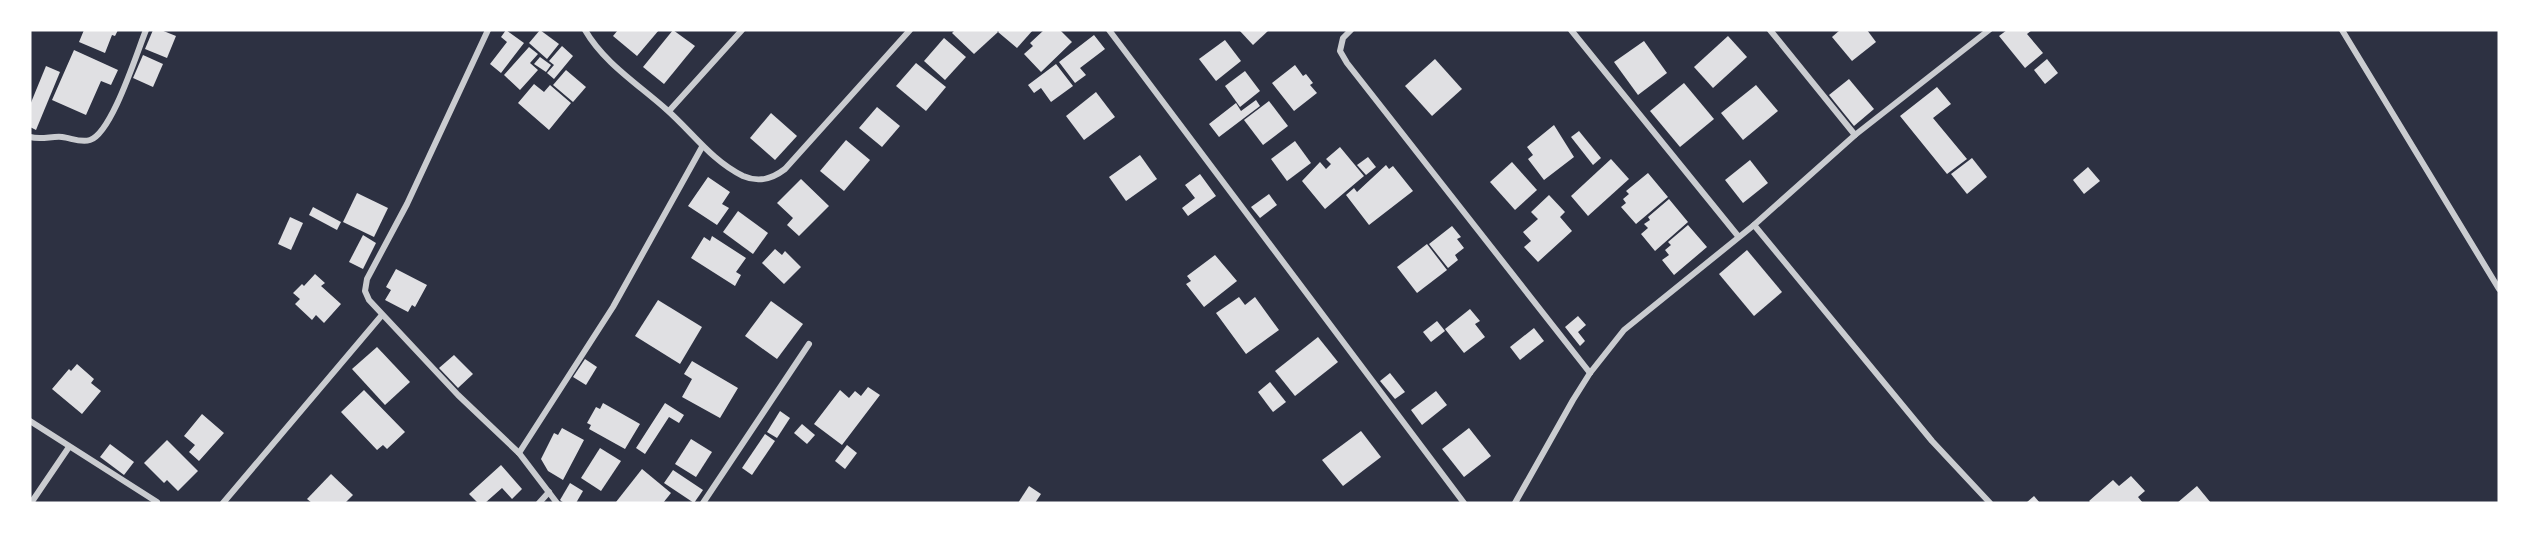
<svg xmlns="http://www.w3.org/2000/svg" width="2529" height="533" font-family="Figtree,sans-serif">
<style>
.building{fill:#e0e0e3}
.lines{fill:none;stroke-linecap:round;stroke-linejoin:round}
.minor{stroke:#caccd0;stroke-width:6}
</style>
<rect width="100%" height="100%" fill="#2d3142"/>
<g class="building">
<path d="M84,30H118L115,36L112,35L105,53L79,42Z"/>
<path d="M153,30H161L176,36L167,58L145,49Z"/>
<path d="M506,30L524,43L501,73L490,64L507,42L501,37Z"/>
<path d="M540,30L559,44L547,59L529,43Z"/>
<path d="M618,30H659L637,56L613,36Z"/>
<path d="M673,30L695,46L664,84L643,67Z"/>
<path d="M955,30H996L998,32L974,54L952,33Z"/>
<path d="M1000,30H1033L1017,48L998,32Z"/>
<path d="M1044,30H1060L1072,42L1041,72L1024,54L1033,46L1030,43Z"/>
<path d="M1239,30H1269L1253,45Z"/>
<path d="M1840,30H1867L1876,42L1852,61L1832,37Z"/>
<path d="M2007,30H2032L2027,34L2043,53L2025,68L1999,36Z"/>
<path d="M1094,35L1105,49L1080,68L1086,75L1075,83L1059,62Z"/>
<path d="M1728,36L1747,57L1713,88L1694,67Z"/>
<path d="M944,38L966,57L945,80L924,61Z"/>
<path d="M1225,40L1241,61L1216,81L1199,59Z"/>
<path d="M1644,41L1667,73L1638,95L1614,62Z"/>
<path d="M562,46L573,56L554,79L547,73L554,65L549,61Z"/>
<path d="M529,47L538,54L530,63L538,70L520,90L504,75Z"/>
<path d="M74,50L118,70L111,85L101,81L86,115L52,100Z"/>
<path d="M143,55L163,64L153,87L133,78Z"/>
<path d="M540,57L551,65L546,72L534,64Z"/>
<path d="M1435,59L1462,89L1432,116L1405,86Z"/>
<path d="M2047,59L2058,73L2045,84L2034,70Z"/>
<path d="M916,63L946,87L926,111L896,86Z"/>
<path d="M1056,64L1073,86L1051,102L1041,88L1034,93L1028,85Z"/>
<path d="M1295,65L1303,76L1306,74L1313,83L1310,85L1317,93L1294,111L1272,83Z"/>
<path d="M46,66L60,72L36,130L30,127V105Z"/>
<path d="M566,70L586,87L573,102L553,85Z"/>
<path d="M1245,71L1260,91L1240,107L1225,86Z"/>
<path d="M1849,79L1874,109L1854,126L1829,95Z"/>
<path d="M1684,83L1714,119L1680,147L1650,111Z"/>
<path d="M534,84L544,92L550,85L571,103L549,130L518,103Z"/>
<path d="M1756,85L1778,111L1743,140L1721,113Z"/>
<path d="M1937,87L1951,104L1933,118L1967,159L1947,174L1900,116Z"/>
<path d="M1096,92L1115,117L1084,140L1066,116Z"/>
<path d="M1256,100L1260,106L1219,137L1209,124L1236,103L1241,111Z"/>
<path d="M1269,101L1288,126L1263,145L1244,120Z"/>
<path d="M877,107L900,126L882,147L859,128Z"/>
<path d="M771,113L797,136L775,160L750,138Z"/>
<path d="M1554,125L1574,157L1544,180L1528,159L1533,155L1527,147Z"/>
<path d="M1579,131L1601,158L1593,165L1571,137Z"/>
<path d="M846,140L870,160L844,191L820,171Z"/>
<path d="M1295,141L1311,163L1287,181L1271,159Z"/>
<path d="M1340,147L1364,176L1325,209L1302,181L1320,162L1326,169L1331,164L1326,159Z"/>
<path d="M1140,155L1157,179L1126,201L1109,177Z"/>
<path d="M1368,157L1376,167L1366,175L1357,165Z"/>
<path d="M1972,158L1987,177L1967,194L1951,174Z"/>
<path d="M1611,159L1629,179L1588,216L1571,196Z"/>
<path d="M1750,160L1768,183L1743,203L1725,180Z"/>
<path d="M1512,162L1537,190L1515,210L1490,182Z"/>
<path d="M1386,165L1389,169L1393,166L1413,191L1369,225L1346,195L1354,188L1357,192Z"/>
<path d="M2088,167L2100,181L2084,194L2073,180Z"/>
<path d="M1648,173L1668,197L1636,224L1621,207L1626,203L1623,199L1629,194L1626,191Z"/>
<path d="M1200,174L1216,196L1188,216L1182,208L1195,198L1185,185Z"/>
<path d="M708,177L730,192L722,204L729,208L717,225L688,206Z"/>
<path d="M801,179L829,206L799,236L787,225L793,218L777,203Z"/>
<path d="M357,193L388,208L374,237L343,222Z"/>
<path d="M1269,194L1277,205L1260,218L1251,207Z"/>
<path d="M1549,195L1565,212L1560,217L1572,231L1538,262L1524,247L1531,241L1523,232L1538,219L1531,212Z"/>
<path d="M1669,199L1688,222L1655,251L1641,234L1648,228L1644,224L1650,220L1648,217Z"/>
<path d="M313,207L341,222L337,230L309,215Z"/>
<path d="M738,211L768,233L753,254L723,232Z"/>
<path d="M290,217L303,223L291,250L278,244Z"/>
<path d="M1688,225L1707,247L1674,275L1662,260L1669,255L1665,250L1671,245L1668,242Z"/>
<path d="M1452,226L1461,237L1457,239L1464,248L1455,255L1458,260L1448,268L1429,244Z"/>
<path d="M363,235L376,243L363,269L349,262Z"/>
<path d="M712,236L746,258L736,272L741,275L735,286L691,258L704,237L710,241Z"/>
<path d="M1427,244L1447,270L1417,293L1397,267Z"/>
<path d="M775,249L782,255L785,251L801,267L784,284L762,263Z"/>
<path d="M1747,250L1782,292L1754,316L1719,274Z"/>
<path d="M1215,255L1237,281L1204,307L1186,284L1191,281L1187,276Z"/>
<path d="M396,269L427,285L415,307L412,305L408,312L385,300L391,290L386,287Z"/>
<path d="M315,274L325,283L321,286L341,304L324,323L316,315L312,320L295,304L300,299L293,293L302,284L304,286Z"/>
<path d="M1239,297L1245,305L1255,297L1279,330L1246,354L1216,313Z"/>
<path d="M658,300L702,327L680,364L635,336Z"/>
<path d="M771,301L803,324L777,359L745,336Z"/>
<path d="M1470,309L1480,321L1475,324L1485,337L1464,353L1445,329Z"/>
<path d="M1578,316L1586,325L1578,332L1585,341L1580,346L1565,327Z"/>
<path d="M1437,321L1445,331L1431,342L1423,332Z"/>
<path d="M1534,328L1544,341L1520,360L1510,347Z"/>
<path d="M1318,337L1338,362L1295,396L1275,371Z"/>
<path d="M377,347L410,382L385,405L352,369Z"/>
<path d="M454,355L473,374L458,388L439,368Z"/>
<path d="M585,359L597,367L586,385L573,377Z"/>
<path d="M692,361L738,388L720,418L682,397L692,379L684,374Z"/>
<path d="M77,364L94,379L91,383L101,391L82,414L52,389L69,369L71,371Z"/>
<path d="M1390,373L1405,392L1395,399L1380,381Z"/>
<path d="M1270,382L1286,402L1273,412L1258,392Z"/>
<path d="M868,387L880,395L842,445L814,424L840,390L849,398L855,391L861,396Z"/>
<path d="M364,390L405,432L387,449L383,445L377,450L341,412Z"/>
<path d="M1436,391L1447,405L1422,425L1411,410Z"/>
<path d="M603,403L640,424L625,449L589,429L591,425L587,423L596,407L600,409Z"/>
<path d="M665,403L684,415L679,423L669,417L645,454L636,448Z"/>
<path d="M780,411L790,418L777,438L767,432Z"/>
<path d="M202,414L224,433L199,461L189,452L195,445L184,436Z"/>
<path d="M802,424L815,435L807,444L794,433Z"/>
<path d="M562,428L584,440L563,480L548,471L541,459L554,433L558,435Z"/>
<path d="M1469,428L1491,456L1464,477L1442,449Z"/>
<path d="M1361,431L1381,457L1343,486L1322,460Z"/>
<path d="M765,434L775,441L752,475L742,468Z"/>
<path d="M691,439L712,452L696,477L675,464Z"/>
<path d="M167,440L198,471L178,491L167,480L164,483L144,463Z"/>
<path d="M110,444L134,462L124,475L100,457Z"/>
<path d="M847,445L857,453L845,469L835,461Z"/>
<path d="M600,448L621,461L601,491L581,478Z"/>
<path d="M501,465L522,489L512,499L502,488L485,503H478L469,494Z"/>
<path d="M642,469L671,493L663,503H617L616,502Z"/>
<path d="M673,470L703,490L694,503L664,483Z"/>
<path d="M331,474L353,495L345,503H312L307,499Z"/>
<path d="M2131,476L2145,491L2138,497L2143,503H2091L2089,501L2113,480L2119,486Z"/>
<path d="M570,483L583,491L576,503H564L560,500Z"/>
<path d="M1029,486L1041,494L1035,503H1018Z"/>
<path d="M2197,486L2211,503H2177Z"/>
<path d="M2034,496L2040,503H2026Z"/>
</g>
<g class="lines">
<g class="minor">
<path d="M488,30L407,204L367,279L365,291L369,300L458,395L519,453L557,503"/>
<path d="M585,30C604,63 638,84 667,110C692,132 712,161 743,176C759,183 772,179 785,169L910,30"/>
<path d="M1109,30L1464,503"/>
<path d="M1351,30L1343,38L1340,51L1347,63L1590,373"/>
<path d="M1571,30L1738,236"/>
<path d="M1770,30L1855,135"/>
<path d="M2342,30L2499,289"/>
<path d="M669,111L742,30"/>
<path d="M30,137C41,140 52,136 62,137C71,138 81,143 90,140C112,133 137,52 146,30"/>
<path d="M1754,225L1932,441L1990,503"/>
<path d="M30,421L157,502"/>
<path d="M519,453L613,307L702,147"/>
<path d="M31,503L69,447"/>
<path d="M223,503L382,315"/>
<path d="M539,503L549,492"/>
<path d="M703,503L809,344"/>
<path d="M1515,503L1573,400L1590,373L1624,330L1754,225L1855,135L1989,30"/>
</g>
</g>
<rect width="2529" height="533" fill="none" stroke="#ffffff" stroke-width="63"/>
</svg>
